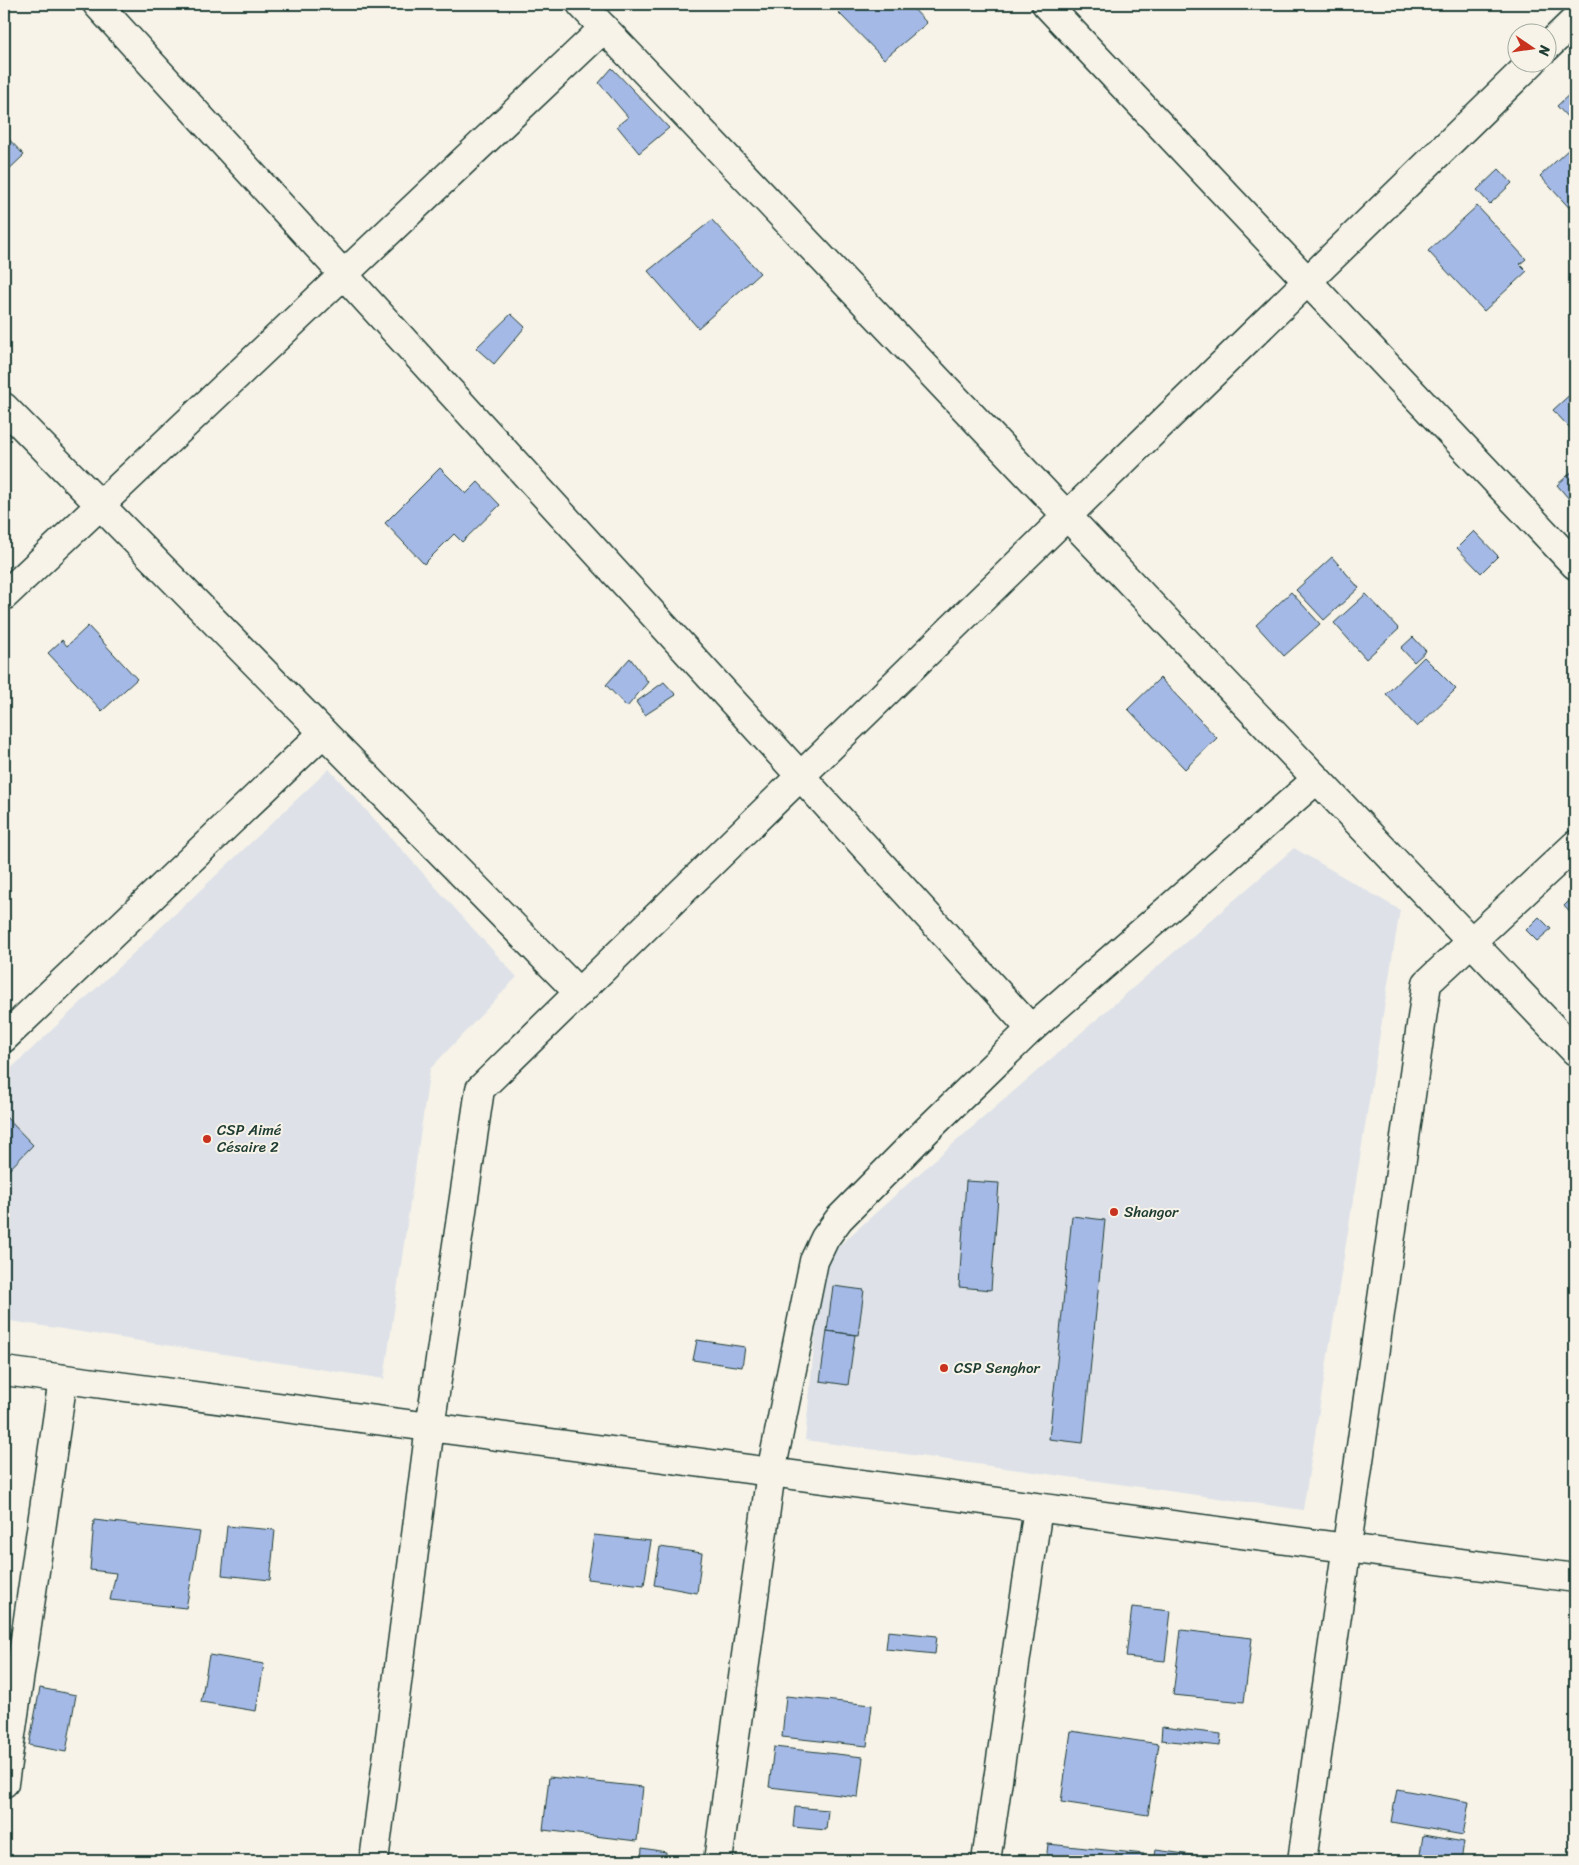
<svg xmlns="http://www.w3.org/2000/svg" width="1579" height="1865" font-family="Sriracha,sans-serif">
<style>
.built{fill:#dee2e8}
.building{fill:#a5b9e7;stroke:#1f3d34}
.lines{fill:none;stroke-linecap:round;stroke-linejoin:round}
.street-casing{stroke:#1f3d34;stroke-width:31}
.street{stroke:#f7f3e8;stroke-width:28}
.poi-dot{fill:#c8321e;stroke:#f7f3e8;stroke-width:2}
.labels{text-anchor:middle;stroke-width:4;stroke-linejoin:round;paint-order:stroke}
.poi-label{font-size:15px;fill:#1f3d34;stroke:#f7f3e8;text-anchor:start}
</style>
<rect width="100%" height="100%" fill="#f7f3e8"/>
<filter id="ink" filterUnits="userSpaceOnUse"><feTurbulence type="fractalNoise" baseFrequency=".02" numOctaves="2"/><feDisplacementMap in="SourceGraphic" scale="10" xChannelSelector="R" yChannelSelector="G"/><feConvolveMatrix kernelMatrix="1 2 1 2 8 2 1 2 1" color-interpolation-filters="sRGB"/></filter>
<g filter="url(#ink)">
<g class="built">
<path d="M329,769L517,977L430,1069L384,1379L4,1320V1075Z"/>
<path d="M1294,848L1400,910L1303,1510L805,1440L822,1261L931,1163Z"/>
</g>
<g class="building">
<path d="M848,4H909L927,23L884,59L839,13Z"/>
<path d="M612,68L669,128L639,153L617,126L628,117L599,83Z"/>
<path d="M1575,89V117L1571,121L1557,106Z"/>
<path d="M4,134L24,155L4,174Z"/>
<path d="M1570,148L1575,154V214L1540,176Z"/>
<path d="M1499,169L1512,183L1490,204L1477,190Z"/>
<path d="M1477,206L1526,259L1520,264L1527,271L1484,311L1428,251Z"/>
<path d="M712,220L760,273L698,328L648,271Z"/>
<path d="M511,314L525,327L494,364L476,348Z"/>
<path d="M1575,390V421L1569,427L1553,410Z"/>
<path d="M440,468L466,494L478,482L500,505L462,542L454,534L424,564L385,523Z"/>
<path d="M1575,469V506L1557,485Z"/>
<path d="M1474,531L1498,556L1481,573L1457,548Z"/>
<path d="M1332,557L1359,588L1324,620L1296,590Z"/>
<path d="M1291,592L1320,624L1284,656L1256,625Z"/>
<path d="M1366,594L1399,629L1366,659L1334,623Z"/>
<path d="M88,626L137,679L102,711L48,653L62,640L67,646Z"/>
<path d="M1413,637L1426,651L1414,662L1401,648Z"/>
<path d="M1424,657L1456,689L1417,727L1386,694Z"/>
<path d="M630,658L648,682L627,707L606,685Z"/>
<path d="M1160,678L1217,738L1185,769L1128,709Z"/>
<path d="M664,682L676,695L645,715L636,702Z"/>
<path d="M1575,895V918L1564,906Z"/>
<path d="M1539,917L1551,929L1537,941L1526,930Z"/>
<path d="M4,1115L33,1145L4,1175Z"/>
<path d="M966,1181L999,1183L991,1290L959,1287Z"/>
<path d="M1072,1216L1105,1220L1083,1443L1049,1439Z"/>
<path d="M833,1286L864,1290L858,1335L827,1331Z"/>
<path d="M827,1331L855,1335L848,1385L820,1381Z"/>
<path d="M697,1340L745,1347L742,1367L693,1360Z"/>
<path d="M94,1520L200,1532L186,1608L110,1600L116,1573L90,1570Z"/>
<path d="M227,1526L275,1530L270,1580L222,1575Z"/>
<path d="M594,1535L651,1541L644,1585L587,1579Z"/>
<path d="M660,1547L702,1553L697,1593L654,1585Z"/>
<path d="M1132,1607L1171,1611L1165,1661L1126,1657Z"/>
<path d="M1181,1630L1252,1638L1244,1702L1173,1695Z"/>
<path d="M888,1631L937,1636L935,1654L886,1649Z"/>
<path d="M209,1655L264,1664L256,1711L201,1702Z"/>
<path d="M40,1688L76,1695L66,1752L29,1745Z"/>
<path d="M786,1696L872,1705L867,1746L782,1737Z"/>
<path d="M1162,1727L1221,1734L1220,1746L1161,1740Z"/>
<path d="M1071,1731L1159,1744L1148,1815L1061,1802Z"/>
<path d="M774,1747L863,1757L858,1797L769,1787Z"/>
<path d="M549,1777L643,1787L637,1841L543,1830Z"/>
<path d="M1397,1789L1469,1802L1463,1835L1391,1822Z"/>
<path d="M795,1807L828,1810L826,1830L793,1827Z"/>
<path d="M1423,1835L1464,1842L1461,1861H1419Z"/>
<path d="M1048,1844L1144,1854L1143,1861H1046Z"/>
<path d="M642,1848L666,1852L665,1861H641Z"/>
<path d="M1156,1850L1221,1859L1220,1861H1154Z"/>
<path d="M537,1855L598,1861H536Z"/>
</g>
<g class="lines">
<defs>
<g id="street">
<path d="M97,4L1031,1029"/>
<path d="M581,4L1575,1051"/>
<path d="M1046,4L1575,565"/>
<path d="M1546,48L1575,20"/>
<path d="M4,407L579,993"/>
<path d="M4,596L604,28"/>
<path d="M4,1038L323,733"/>
<path d="M4,1371L1575,1578"/>
<path d="M4,1783L63,1379"/>
<path d="M374,1861L430,1427L480,1089L1532,62"/>
<path d="M718,1861L771,1472L814,1261L825,1238L839,1219L927,1130L1031,1029L1317,779"/>
<path d="M986,1861L1038,1508"/>
<path d="M1302,1861L1427,983L1575,845"/>
</g>
</defs>
<use href="#street" class="street-casing"/>
<use href="#street" class="street"/>
</g>
</g>
<g class="poi-dot">
<circle cx="207" cy="1139" r="5"/>
<circle cx="1114" cy="1212" r="5"/>
<circle cx="944" cy="1368" r="5"/>
</g>
<g class="labels">
<g class="poi-label">
<text x="217" y="1135">CSP Aimé<tspan x="217" dy="17">Césaire 2</tspan></text>
<text x="1124" y="1217">Shangor</text>
<text x="954" y="1373">CSP Senghor</text>
</g>
</g>
<rect width="1579" height="1865" fill="none" stroke="#f7f3e8" stroke-width="20"/>
<rect x="10" y="10" width="1559" height="1845" fill="none" stroke="#1f3d34" stroke-width="2" filter="url(#ink)"/>
<g transform="translate(1532 48) rotate(103)"><circle r="24" fill="#f7f3e8" stroke="#a1aaa0"/>
<path d="M0-4L9 19L0 12L-9 19Z" fill="#c8321e"/>
<text y="-8" font-size="14" font-weight="bold" text-anchor="middle" fill="#1f3d34">N</text>
</g>
</svg>
